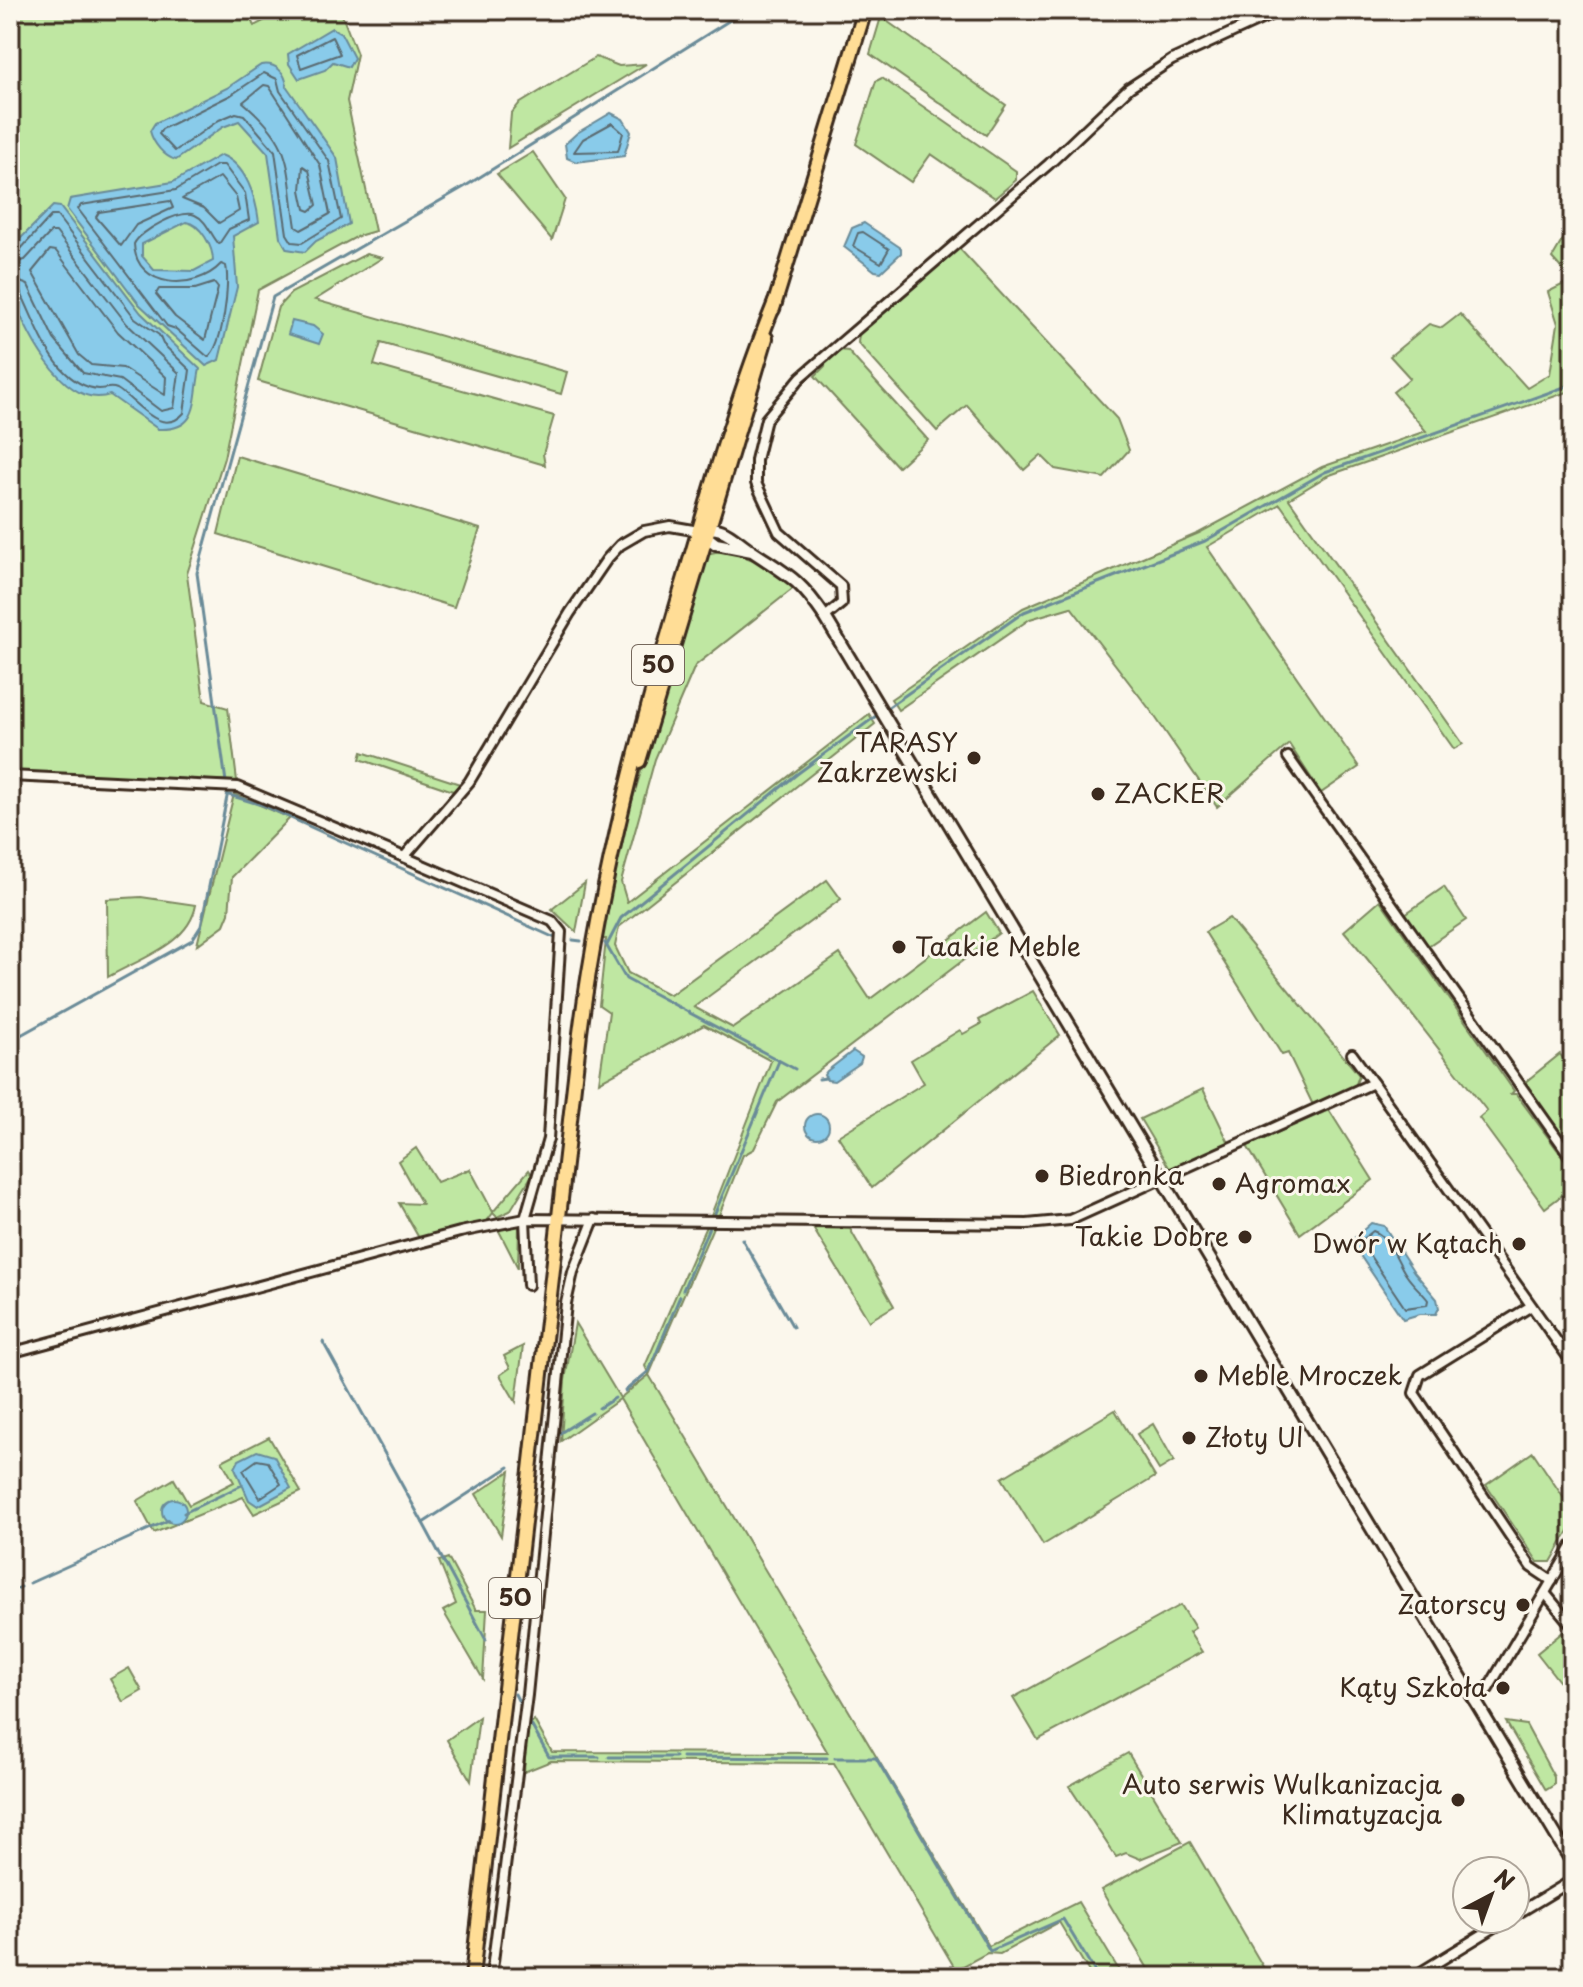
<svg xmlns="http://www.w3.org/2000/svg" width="1583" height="1987" font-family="'Playpen Sans',sans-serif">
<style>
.green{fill:#bfe7a2;stroke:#7d8860;stroke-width:2}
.water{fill:#89cbea;stroke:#6a8b98;stroke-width:2;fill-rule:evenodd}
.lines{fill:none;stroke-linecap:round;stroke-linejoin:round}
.shore{stroke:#5a6a70;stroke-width:2}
.stream{stroke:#6a8b98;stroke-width:3}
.minor-casing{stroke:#3b2a1e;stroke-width:14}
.tertiary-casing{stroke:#3b2a1e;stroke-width:16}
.primary-casing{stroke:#3b2a1e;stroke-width:18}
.minor{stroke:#fbf7ec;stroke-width:8}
.tertiary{stroke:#fbf7ec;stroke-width:10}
.primary{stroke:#ffdd96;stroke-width:12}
.poi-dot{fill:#3b2a1e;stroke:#fbf7ec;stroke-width:3}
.labels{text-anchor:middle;stroke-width:6;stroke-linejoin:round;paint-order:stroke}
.shield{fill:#fbf7ec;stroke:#75685c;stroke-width:2}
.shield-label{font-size:24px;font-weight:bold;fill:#3b2a1e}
.poi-label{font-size:26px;fill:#3b2a1e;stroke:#fbf7ec;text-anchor:end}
</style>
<rect width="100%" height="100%" fill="#fbf7ec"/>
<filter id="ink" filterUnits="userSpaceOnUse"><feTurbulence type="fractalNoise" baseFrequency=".0125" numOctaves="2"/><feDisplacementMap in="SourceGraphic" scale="16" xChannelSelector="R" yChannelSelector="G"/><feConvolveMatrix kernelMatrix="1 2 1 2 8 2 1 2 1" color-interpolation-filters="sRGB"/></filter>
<g filter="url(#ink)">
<g class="green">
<path d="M10,10H246L254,26L285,10H340L357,54L347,101L375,231L358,236L258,290L224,458L187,574L204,701L228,708L237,781L10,772Z"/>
<path d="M881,17L1006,105L986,135L870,54Z"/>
<path d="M596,57L619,66L646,64L508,148L511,114L519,104Z"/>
<path d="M882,78L1016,171V180L995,198L931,154L911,182L856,144L876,81Z"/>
<path d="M533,152L565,199L552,240L497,174Z"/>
<path d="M1573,232V390L1327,476L1289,499L1463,744L1454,749L1280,504L1207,547L1359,767L1321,793L1289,744L1217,807L1151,711L1071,607L1030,619L898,710L891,699L1023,608L1199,533L1322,467L1426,431L1393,392L1410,378L1390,356L1429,324L1442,328L1460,314L1527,388L1550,374L1558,324L1548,292L1572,280L1552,258L1562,241Z"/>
<path d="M957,246L1117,419L1129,450L1104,478L1055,469L1041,455L1024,470L967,405L937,431L858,343L859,334Z"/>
<path d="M366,254L382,258L315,300L567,372L561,394L381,343L374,365L554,416L543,454L545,465L258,381L278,307L291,293Z"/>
<path d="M839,350L848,351L928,440L898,467L815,376L825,366L822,363Z"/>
<path d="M237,456L480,529L454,607L218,534Z"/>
<path d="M725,550L762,563L795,587L695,666L655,759L621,882L627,902L869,714L875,724L619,927L615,946L628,973L670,995L827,880L841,899L694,1007L733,1028L840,954L870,999L986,912L999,933L777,1102L754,1149L743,1155L719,1215H711L771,1061L704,1025L599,1082L609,1012L599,1005L606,939H600L630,808L705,559L711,553Z"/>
<path d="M362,752L463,785L456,792L360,759Z"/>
<path d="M234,794L290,818L232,877L229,913L224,925L197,945Z"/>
<path d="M585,883L576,932L552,909Z"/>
<path d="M1444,887L1466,920L1428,946L1405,914Z"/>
<path d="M141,897L196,905C189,944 141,958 108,977L107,899Z"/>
<path d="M1380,900L1514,1091L1511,1094H1516L1573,1171V1187L1545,1208L1479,1118L1487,1111C1440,1051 1395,991 1344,931Z"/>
<path d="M1229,918L1359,1075L1355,1087L1313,1105L1288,1053L1282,1055L1205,932Z"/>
<path d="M1033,991L1060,1035L872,1188L838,1136L924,1083L911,1060L960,1030L963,1034L981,1024L979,1020Z"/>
<path d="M1560,1054L1573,1073V1134L1566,1139L1524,1083Z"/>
<path d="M1203,1089L1229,1143L1170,1169L1140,1119Z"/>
<path d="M1329,1110L1373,1180L1300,1234L1247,1146Z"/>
<path d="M416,1148L437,1182L470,1169L493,1212L529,1170L532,1175L510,1211L497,1217L493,1213L487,1221L419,1238L399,1203L422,1204L398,1161Z"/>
<path d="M519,1226L518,1268L498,1229Z"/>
<path d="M706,1226L713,1227L649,1375L989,1946L1078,1902L1123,1977H1092L1059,1922L1000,1954L987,1953L956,1970L834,1763L551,1761L524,1772L527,1727L534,1720L552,1752L828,1753L620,1399L561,1441L565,1380L575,1323L620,1398L649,1375L645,1366Z"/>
<path d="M813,1228L850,1229L894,1306L869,1321Z"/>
<path d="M523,1346L516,1402L500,1375L510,1368L504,1356Z"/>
<path d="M1115,1410L1155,1477L1043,1545L1002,1478Z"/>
<path d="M1153,1424L1174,1461L1159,1470L1137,1434Z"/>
<path d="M269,1437L301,1492L254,1514L243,1497L154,1533L137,1501L174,1479L189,1505L234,1482L222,1461Z"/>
<path d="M1533,1452L1573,1512V1524L1551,1562H1538L1486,1485Z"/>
<path d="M510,1471L501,1536L476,1494Z"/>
<path d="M448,1558L476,1610H487L483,1679L443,1611L456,1604L439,1561Z"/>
<path d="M1181,1605L1195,1628L1189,1632L1202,1652L1038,1740L1013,1698Z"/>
<path d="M1563,1632L1573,1644V1699L1537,1653Z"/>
<path d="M129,1668L142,1691L123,1702L110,1679Z"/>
<path d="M479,1717L471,1781L447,1740Z"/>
<path d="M1506,1722L1526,1725L1554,1777V1785L1546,1790Z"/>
<path d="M1128,1753L1182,1842L1140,1859L1126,1853L1116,1857L1069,1786Z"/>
<path d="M1190,1842L1269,1977H1153L1101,1890Z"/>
</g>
<g class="water">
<path d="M332,28L341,33L354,58L349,67L333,62L325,70L299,79L289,64L288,54Z"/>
<path d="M261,65C276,62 286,73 287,87L337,158L349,224L316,241L305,252L287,249L280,237L268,153L239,121L223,127L176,160C164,157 153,143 150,131L155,123L227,88Z"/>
<path d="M611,113L623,119L631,132L624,156L576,162L567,158L565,144L577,133Z"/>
<path d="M221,155C246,164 256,198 259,222L233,236L237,287L219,360L206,366L139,304L67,209L70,199L173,182ZM186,222C201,224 213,247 213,261L194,271L154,270L142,256V244Z"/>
<path d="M53,206L60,207L141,313L200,369C193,399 201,431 158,429L110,395C63,411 22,326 11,290C7,278 9,259 12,247Z"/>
<path d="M864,223L901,248V253L881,272L875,271L844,247L852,228Z"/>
<path d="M292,321L313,326L323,334L319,344L288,334Z"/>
<path d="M853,1051L862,1057L860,1063L834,1081L827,1080L824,1075L827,1071Z"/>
<circle cx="817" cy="1126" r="12"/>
<path d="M1371,1223L1384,1226L1414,1272L1437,1299L1439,1308L1436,1314H1420L1403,1319L1355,1248L1352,1240Z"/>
<path d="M257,1451L274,1456L291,1488L258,1506L249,1500L235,1468L239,1460Z"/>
<circle cx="174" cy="1511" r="12"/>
</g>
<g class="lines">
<g class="shore">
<path d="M332,37L340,54L301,68L297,55Z"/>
<path d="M264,73L277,79L280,91L329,161L341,219L302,243L292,242L287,234L275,151L244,115L236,113L219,120L175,151L159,134L162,129L231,95Z"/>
<path d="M264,85L269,86L320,165L330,214L301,230L296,227C286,164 295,146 243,102Z"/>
<path d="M612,123L623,133L618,151L574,152L583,139Z"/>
<path d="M217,165H224L245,193L249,220L229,229L219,244C211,236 207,220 195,215C180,209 140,231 134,244C136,290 196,291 221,264L226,266C230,284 223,346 208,357L176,329L167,326L78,209L81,205L176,190Z"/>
<path d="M303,166L309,170L317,205L310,211L305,209L301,190Z"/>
<path d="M220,177L236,197L239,211L219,223L204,208L182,199Z"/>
<path d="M170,201L173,208L136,225L121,246L96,217L99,212Z"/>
<path d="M863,232L889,249L881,263L853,246L858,233Z"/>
<path d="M50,250L56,251L118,332L166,377L165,395L123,368L91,365L79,355L32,272Z"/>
<path d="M10,254L19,251L51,216H57L135,318L159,335L163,344L190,370L184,413C161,439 136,400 117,389C110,386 106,389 99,389C84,388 71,379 61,368C42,346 33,317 20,291L10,288"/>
<path d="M10,264L25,260L51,232H56L127,324L179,373L174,408L161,411L120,380L83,373L54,339L28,285L10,278"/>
<path d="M214,283L218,288L205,340L175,317L156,294L159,289H195Z"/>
<path d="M1373,1231C1391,1237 1397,1263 1407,1276C1413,1285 1422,1292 1428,1300L1427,1305L1405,1308L1362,1244L1363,1239Z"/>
<path d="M257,1460L268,1462L281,1484L260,1498L243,1470Z"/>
</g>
<g class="stream">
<path d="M887,708L1024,612L1205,541L1325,472L1573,384"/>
<path d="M226,782L197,573L273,297L464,187L746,10"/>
<path d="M229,795L262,805L555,938"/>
<path d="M573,940L581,941"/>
<path d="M605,943L626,979L795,1069"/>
<path d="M607,945L621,918L797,774L876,716"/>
<path d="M10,1041L192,940L201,926L228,792"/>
<path d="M819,1079L826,1078"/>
<path d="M715,1213L779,1061"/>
<path d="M742,1239L793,1327"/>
<path d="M683,1290L709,1227"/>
<path d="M323,1342L423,1523"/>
<path d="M625,1391L649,1371L680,1296"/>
<path d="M599,1408L615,1398"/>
<path d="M557,1435L592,1413"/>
<path d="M184,1513L242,1485"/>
<path d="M30,1583L169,1520"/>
<path d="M10,1592L21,1587"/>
<path d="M486,1640L423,1523L509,1467"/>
<path d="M515,1694L520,1704"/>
<path d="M529,1721L549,1757H599"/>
<path d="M609,1757H675"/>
<path d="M682,1757L827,1758"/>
<path d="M835,1758H876L990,1951L1063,1919L1098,1977"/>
</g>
<defs>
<g id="minor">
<path d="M825,617L842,603L841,586L779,532L756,483V460L766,419L801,377L1049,164L1129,88L1172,60L1281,10"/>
<path d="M1288,757L1573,1160"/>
<path d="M10,776L238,787L404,857"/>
<path d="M1352,1054L1373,1083"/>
<path d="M528,1285L525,1219L548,1139L561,932L552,921L404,857L469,782L570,613L607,559L620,545L644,531L670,526L699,531"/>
<path d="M1531,1306L1420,1375L1414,1393L1531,1567L1552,1581"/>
<path d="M10,1353L460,1232L525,1219L1027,1224L1070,1220L1373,1083L1573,1364"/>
<path d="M1545,1593L1573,1627"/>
<path d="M1474,1701L1488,1689L1573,1545"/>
<path d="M1515,1915L1573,1880"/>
<path d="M491,1977L527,1695L566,1303L573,1272L594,1219"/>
<path d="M1413,1977L1508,1919"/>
</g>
<path id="tertiary" d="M752,551L716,544L699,531C720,522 732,537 749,549C787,575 797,576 825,617L1573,1864"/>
<g id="primary">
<path d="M773,309L865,10"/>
<path d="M639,761L766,338"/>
<path d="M472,1977L580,1033C601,874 642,721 688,567C714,478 740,388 775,302"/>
</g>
</defs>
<use href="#minor" class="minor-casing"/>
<use href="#tertiary" class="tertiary-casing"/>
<use href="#primary" class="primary-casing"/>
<use href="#minor" class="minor"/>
<use href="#tertiary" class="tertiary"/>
<use href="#primary" class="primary"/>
</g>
</g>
<g class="poi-dot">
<circle cx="974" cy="758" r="8"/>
<circle cx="1098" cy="794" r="8"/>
<circle cx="899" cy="947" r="8"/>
<circle cx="1042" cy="1176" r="8"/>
<circle cx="1219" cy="1184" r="8"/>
<circle cx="1245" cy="1237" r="8"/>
<circle cx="1519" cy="1244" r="8"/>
<circle cx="1201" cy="1376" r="8"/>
<circle cx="1189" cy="1438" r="8"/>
<circle cx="1523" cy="1605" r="8"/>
<circle cx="1503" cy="1688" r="8"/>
<circle cx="1458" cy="1800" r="8"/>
</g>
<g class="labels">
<g class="shield">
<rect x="632" y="645" width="52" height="40" rx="6"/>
<rect x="489" y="1578" width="52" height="40" rx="6"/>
</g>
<g class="shield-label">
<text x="658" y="673">50</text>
<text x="515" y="1606">50</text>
</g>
<g class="poi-label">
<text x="958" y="752">TARASY<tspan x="958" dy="30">Zakrzewski</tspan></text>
<text x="1114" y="803" text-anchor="start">ZACKER</text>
<text x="915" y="956" text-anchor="start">Taakie Meble</text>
<text x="1058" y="1185" text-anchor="start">Biedronka</text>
<text x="1235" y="1193" text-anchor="start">Agromax</text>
<text x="1229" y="1246">Takie Dobre</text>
<text x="1503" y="1253">Dwór w Kątach</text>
<text x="1217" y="1385" text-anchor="start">Meble Mroczek</text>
<text x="1205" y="1447" text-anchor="start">Złoty Ul</text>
<text x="1507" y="1614">Zatorscy</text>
<text x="1487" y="1697">Kąty Szkoła</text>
<text x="1442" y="1794">Auto serwis Wulkanizacja<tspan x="1442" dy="30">Klimatyzacja</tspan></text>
</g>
</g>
<rect width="1583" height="1987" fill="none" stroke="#fbf7ec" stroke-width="40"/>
<rect x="20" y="20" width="1543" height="1947" fill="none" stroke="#3b2a1e" stroke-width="3" filter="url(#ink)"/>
<g transform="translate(1491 1895) rotate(41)"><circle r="38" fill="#fbf7ec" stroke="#aea59a" stroke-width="2"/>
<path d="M0-6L14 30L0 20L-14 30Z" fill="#3b2a1e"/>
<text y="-12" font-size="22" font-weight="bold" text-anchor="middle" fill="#3b2a1e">N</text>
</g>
</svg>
